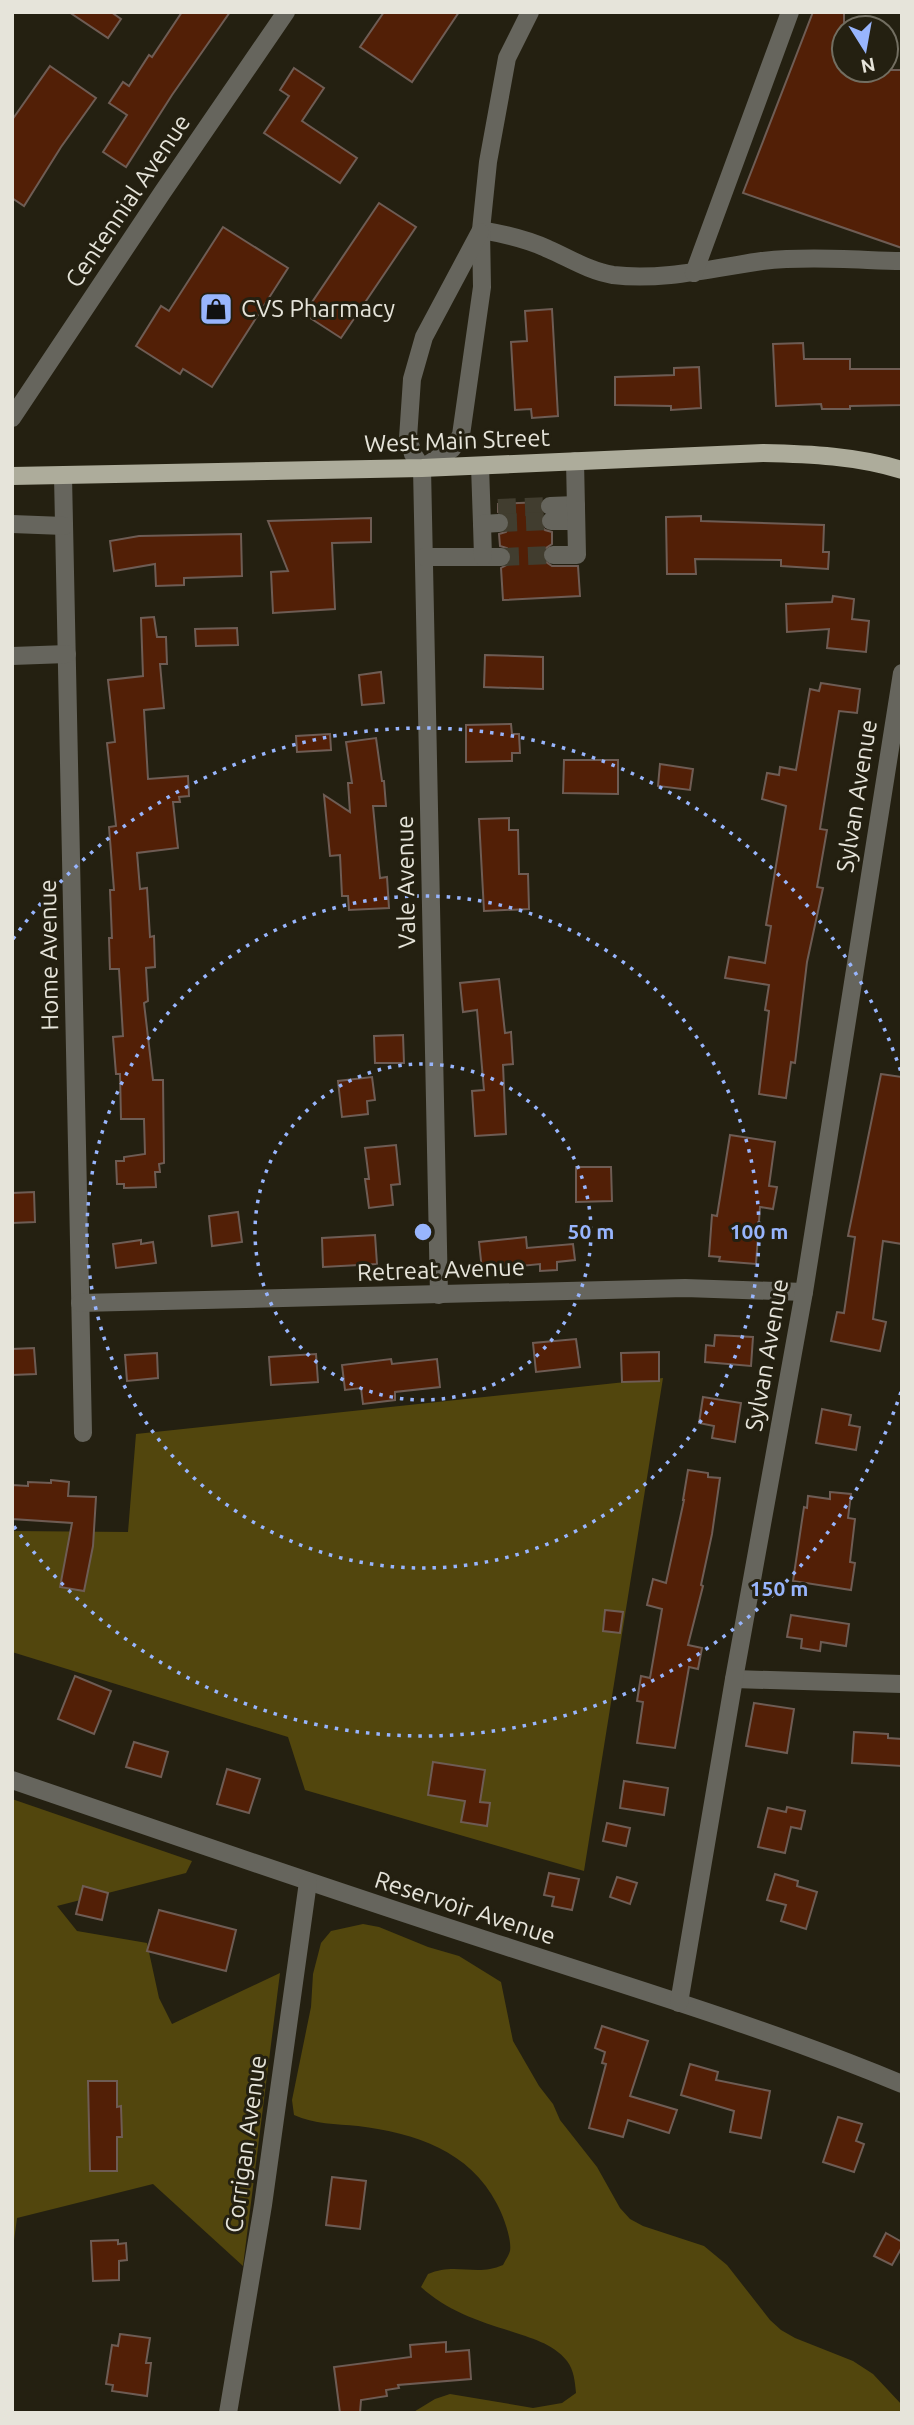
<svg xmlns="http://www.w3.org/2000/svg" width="914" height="2425" font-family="Ubuntu,sans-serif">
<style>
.green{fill:#52460d}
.building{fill:#521f06;stroke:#6e5c54;stroke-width:2}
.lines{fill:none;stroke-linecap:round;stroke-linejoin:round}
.minor-tunnel{stroke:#413d2f;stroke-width:18;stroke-dasharray:18 9;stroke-linecap:butt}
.minor{stroke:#66655d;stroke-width:18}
.major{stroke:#adac9b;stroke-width:18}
.ring{fill:none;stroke:#98b5fd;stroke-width:3.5;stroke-dasharray:3.5 7}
.labels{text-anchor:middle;stroke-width:6;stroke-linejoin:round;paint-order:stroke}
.street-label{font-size:24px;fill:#e6e4da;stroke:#242011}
.poi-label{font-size:24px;fill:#e6e4da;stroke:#242011;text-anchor:start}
.centre{fill:#98b5fd;stroke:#242011;stroke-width:3.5}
.ring-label{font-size:21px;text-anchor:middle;font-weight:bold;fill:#98b5fd;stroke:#242011;stroke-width:6;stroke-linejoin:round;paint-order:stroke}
</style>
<rect width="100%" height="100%" fill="#242011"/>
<g class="green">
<path d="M663,1378L584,1871L305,1790L288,1737L12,1652V1531L128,1532L136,1434Z"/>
<path d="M12,1799L192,1861L186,1873L57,1906L77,1931L147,1943L159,1998L172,2024L280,1973L243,2266L153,2184L17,2218L12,2256Z"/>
<path d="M363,1924L379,1927L428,1947L459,1956L501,1982L513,2041L539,2086L553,2104L560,2120L597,2167L620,2208L630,2219L643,2226L704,2246L727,2265L770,2320L781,2330L795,2338L853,2361L873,2374L902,2405V2413H412L435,2399L450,2394L533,2408L562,2403L576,2393C575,2382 574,2370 567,2361C553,2343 530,2338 510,2331C478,2321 446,2310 421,2287L428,2274C456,2262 476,2277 503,2265C505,2261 509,2255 510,2251C512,2239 503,2215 497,2204C470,2151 415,2133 358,2126C336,2124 314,2124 294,2115L292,2100L311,2007L313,1974L321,1943L331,1931Z"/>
</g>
<g class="building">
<path d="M69,12H111L121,19L108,38Z"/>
<path d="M182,12H230L172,95L126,167L103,152L127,115L109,103L123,82L129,86L149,55L152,57Z"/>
<path d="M384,12H459L412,82L360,47Z"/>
<path d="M813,12H844V70H902V248L743,193Z"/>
<path d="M50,66L96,98L61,147L24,206L12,198V120Z"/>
<path d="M294,68L324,88L302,121L357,158L340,183L264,133L289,96L280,90Z"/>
<path d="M379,203L416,227L341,338L304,314Z"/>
<path d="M223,227L288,268L212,387L183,369L180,374L136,346L161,306L169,311Z"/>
<path d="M552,309L558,416L532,418L531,409L515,410L511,342L527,341L525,311Z"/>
<path d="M803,343L804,359H850V369H902V405L850,406V409H822L821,404L776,406L773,344Z"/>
<path d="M699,367L701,408L671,410V406L615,405V377L674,375V368Z"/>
<path d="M540,502L539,507L542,514L540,520L541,526L545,530L552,532V544L543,550V560L552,566H578L580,596L503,600L501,568L510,563L512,556L507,548L500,546L499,534L506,532L510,523L508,516L498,512V504Z"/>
<path d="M701,516V521L824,525L823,552H829L828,569L781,566V560L695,559L696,574H667L666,517Z"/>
<path d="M371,518V542L332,543L335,609L273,613L271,572L288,571L268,521Z"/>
<path d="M241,534L242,576L184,578V585L156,586L155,564L114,571L110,541L139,536Z"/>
<path d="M833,596L854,599L852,619L869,621L866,652L827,648L829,629L787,632L786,604L832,602Z"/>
<path d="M154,617L157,637H166L167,664H160L164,708L144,710L148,779L188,776L189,796L179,797L180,802H173L178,848L137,853L140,889L147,888L150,937L154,936L155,967L146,968L148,1001L144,1003L153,1080H163L164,1163L159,1164L160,1172H155L156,1187L124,1188V1184H117L116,1161H124V1157L145,1154L144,1119H121L120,1074H116L113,1037L123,1036L119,969H110L109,938H112L110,890H114L109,827L116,826L107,743L115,742L108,680L143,676L141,618Z"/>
<path d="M237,628L238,645L196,646L195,629Z"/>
<path d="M485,655L543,657V689L484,687Z"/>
<path d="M381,672L384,703L362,705L359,675Z"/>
<path d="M821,683L860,689L857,713L839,711L820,829L827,830L817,887L823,888L807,962L795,1063L791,1062L786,1098L759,1094L769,1011L765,1010L769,985L725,978L729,957L765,963L771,926L766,925L786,806L762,799L767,773L779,775L780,767L796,770L810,689L819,691Z"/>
<path d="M511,724L512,734H519L520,753H512V761L466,762V725Z"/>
<path d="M330,734L331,750L297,752L296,736Z"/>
<path d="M376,738L382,781H384L386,806H373L380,878L387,877L389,908L349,910L348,896H342L340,855L330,856L324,795L350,812L348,783H352L346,742Z"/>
<path d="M564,760H618V794L563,793Z"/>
<path d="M660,764L693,769L690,790L658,786Z"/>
<path d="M509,818V830H518L519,874H528L529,909L484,911L479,819Z"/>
<path d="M499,979L505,1033L511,1032L513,1064L503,1065L506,1134L475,1136L472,1091L484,1090L477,1010L463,1012L460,983Z"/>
<path d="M403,1035L404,1063H375L374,1036Z"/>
<path d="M881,1074L902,1077V1244L883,1241L873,1319L886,1322L880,1351L831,1341L837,1312L844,1313L855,1237L848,1236Z"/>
<path d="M372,1077L375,1100L367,1101L368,1114L342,1117L338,1081Z"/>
<path d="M730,1135L775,1142L769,1186L777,1187L773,1209L760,1207L756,1264L719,1261L720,1257L709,1256L712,1215L717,1216Z"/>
<path d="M396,1145L400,1184L391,1185L393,1205L369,1208L365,1179H369L365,1148Z"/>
<path d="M576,1167H611L612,1201L576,1202Z"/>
<path d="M34,1192L35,1222L12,1223V1193Z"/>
<path d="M238,1212L242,1242L212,1246L209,1216Z"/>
<path d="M375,1235L377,1264L323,1267L322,1238Z"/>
<path d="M526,1237L527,1248L573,1244L575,1260L557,1262V1270L540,1271V1264L482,1270L479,1242Z"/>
<path d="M141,1240V1244L153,1242L156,1263L116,1268L113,1244Z"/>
<path d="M715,1335L753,1337L751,1366L705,1362L706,1345L714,1346Z"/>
<path d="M576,1339L580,1367L536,1372L533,1343Z"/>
<path d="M34,1348L36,1374L12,1375V1349Z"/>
<path d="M659,1352V1381L622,1382L621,1353Z"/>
<path d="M157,1353L158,1378L127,1381L125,1355Z"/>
<path d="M316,1354L318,1382L271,1385L269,1357Z"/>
<path d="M391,1359L392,1364L437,1359L440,1387L395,1392V1400L363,1404L361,1388L345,1390L342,1365Z"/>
<path d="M703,1397L741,1403L735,1442L712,1438L714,1426L699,1423Z"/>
<path d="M822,1409L851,1415L849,1425L860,1427L856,1450L816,1443Z"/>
<path d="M688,1470L708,1473V1477L720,1478L712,1534L701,1585L703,1586L688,1645L702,1648L698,1669L689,1667L675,1748L637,1743L643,1702L637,1701L641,1676L650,1678L662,1609L647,1605L653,1579L666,1583L684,1500H683Z"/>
<path d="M51,1480L69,1482L68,1496L96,1497L93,1546L84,1591L60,1587L72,1523L12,1519V1485L28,1486V1482L51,1483Z"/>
<path d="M830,1492L851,1494L848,1518L855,1519L850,1562L855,1563L851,1590L793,1581L804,1507L807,1508L808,1496L830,1499Z"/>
<path d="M605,1610L623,1612L620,1633L603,1631Z"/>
<path d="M791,1615L849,1624L846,1646L821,1642L820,1651L801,1648L802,1639L787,1637Z"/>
<path d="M75,1676L111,1691L94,1734L58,1719Z"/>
<path d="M754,1703L794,1709L787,1753L746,1746Z"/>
<path d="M854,1732L888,1734V1738L902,1739V1766L852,1763Z"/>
<path d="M134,1742L168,1752L161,1777L126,1767Z"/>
<path d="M433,1762L485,1770L480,1802L490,1803L487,1826L461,1822L465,1801L428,1795Z"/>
<path d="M227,1769L260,1779L249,1813L217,1804Z"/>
<path d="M624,1781L668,1788L664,1815L620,1808Z"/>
<path d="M787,1807L805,1811L801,1829L791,1827L785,1853L758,1847L768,1808L786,1812Z"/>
<path d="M607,1823L630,1828L626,1846L603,1841Z"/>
<path d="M549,1873L579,1879L572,1910L552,1906L554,1897L544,1895Z"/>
<path d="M775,1874L798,1881L797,1886L817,1892L806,1929L781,1921L786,1905L767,1900Z"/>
<path d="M617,1877L637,1883L630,1904L610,1897Z"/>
<path d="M83,1886L108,1893L102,1920L76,1914Z"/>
<path d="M159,1910L236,1930L226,1971L147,1951Z"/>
<path d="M602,2026L648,2041L630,2096L677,2110L669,2133L628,2120L623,2137L589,2128L606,2064L602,2063L605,2052L595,2048Z"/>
<path d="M690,2064L718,2072L716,2080L770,2091L761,2138L730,2132L734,2111L681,2095Z"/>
<path d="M88,2081H117V2107L121,2106L122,2137H117V2171H90Z"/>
<path d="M838,2117L862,2124L856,2141L864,2144L854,2172L823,2162Z"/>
<path d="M332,2177L366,2181L360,2229L326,2225Z"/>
<path d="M886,2233L902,2242V2247L892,2265L874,2256Z"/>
<path d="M118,2240V2244L126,2243L127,2260L119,2261V2280L93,2281L91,2241Z"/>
<path d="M120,2334L150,2338L146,2363H151L147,2396L112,2391L113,2385L106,2384L112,2345L118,2346Z"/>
<path d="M446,2342V2352L469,2350L471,2379L398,2385L399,2388L386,2390L387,2396L361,2400L360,2413H340L334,2367L411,2357L410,2345Z"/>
</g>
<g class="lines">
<g class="minor-tunnel">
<path d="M498,508L550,506"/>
<path d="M499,523L551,521"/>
<path d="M501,557L553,555"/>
</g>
<g class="minor">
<path d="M481,230C504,234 527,239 548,249C569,258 589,271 613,275C663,281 713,268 762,261C808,256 856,260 902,261"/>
<path d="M694,273L790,12"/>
<path d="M12,418L162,193L286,12"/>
<path d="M480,466L482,524"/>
<path d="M422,468L439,1295"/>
<path d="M422,468L452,449L461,435L482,287L481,230L488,162L507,58L530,12"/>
<path d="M422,468L413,454L408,438L412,379L424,337L480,232"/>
<path d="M63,476L83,1433"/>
<path d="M550,506L576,505"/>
<path d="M551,521H576"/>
<path d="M12,524L64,526"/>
<path d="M553,555H577L575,461"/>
<path d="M424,557H501"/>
<path d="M483,557L482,524L499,523"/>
<path d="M12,656L67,654"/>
<path d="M80,1303L685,1288L804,1292"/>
<path d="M734,1679L902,1684"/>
<path d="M12,1780C169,1834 325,1888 483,1939C623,1985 765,2027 902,2084"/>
<path d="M679,2003L734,1679L804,1292L902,673"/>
<path d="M228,2413L263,2205L308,1882"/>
</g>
<path class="major" d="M12,476L422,468L763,453C810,454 857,456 902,470"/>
</g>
<g class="ring">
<circle cx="423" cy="1232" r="168"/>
<circle cx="423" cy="1232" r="336"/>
<path d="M901 1392A504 504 0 0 1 13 1525M13 939A504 504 0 0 1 901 1072"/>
</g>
<defs>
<symbol id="shop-square" viewBox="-11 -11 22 22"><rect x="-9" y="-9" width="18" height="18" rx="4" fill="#98b5fd" stroke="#242011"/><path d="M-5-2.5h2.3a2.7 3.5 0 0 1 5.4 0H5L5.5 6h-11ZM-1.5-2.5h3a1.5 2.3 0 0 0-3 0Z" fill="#111"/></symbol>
</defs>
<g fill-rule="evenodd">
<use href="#shop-square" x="197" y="290" width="38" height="38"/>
</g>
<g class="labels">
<g class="street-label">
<text transform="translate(128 201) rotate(-56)" y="8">Centennial Avenue</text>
<text transform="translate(457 441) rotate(-2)" y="8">West Main Street</text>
<text transform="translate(857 796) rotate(-81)" y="8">Sylvan Avenue</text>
<text transform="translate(406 882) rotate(-91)" y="8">Vale Avenue</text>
<text transform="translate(49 955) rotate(-91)" y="8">Home Avenue</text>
<text transform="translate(441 1270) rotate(-2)" y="8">Retreat Avenue</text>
<text transform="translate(767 1355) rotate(-80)" y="8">Sylvan Avenue</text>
<text transform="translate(465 1908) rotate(18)" y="8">Reservoir Avenue</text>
<text transform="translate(246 2144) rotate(-82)" y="8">Corrigan Avenue</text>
</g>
<g class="poi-label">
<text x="241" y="317">CVS Pharmacy</text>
</g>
</g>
<circle cx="423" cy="1232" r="10" class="centre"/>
<g class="ring-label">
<text x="591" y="1239">50 m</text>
<text x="759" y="1239">100 m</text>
<text x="779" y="1596">150 m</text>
</g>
<rect width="914" height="2425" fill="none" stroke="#e6e4da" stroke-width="28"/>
<g transform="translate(865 49) rotate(169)"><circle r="33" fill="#242011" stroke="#726e61" stroke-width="2"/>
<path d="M0-5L12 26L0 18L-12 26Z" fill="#98b5fd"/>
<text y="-10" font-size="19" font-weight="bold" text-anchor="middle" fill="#e6e4da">N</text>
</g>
</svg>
